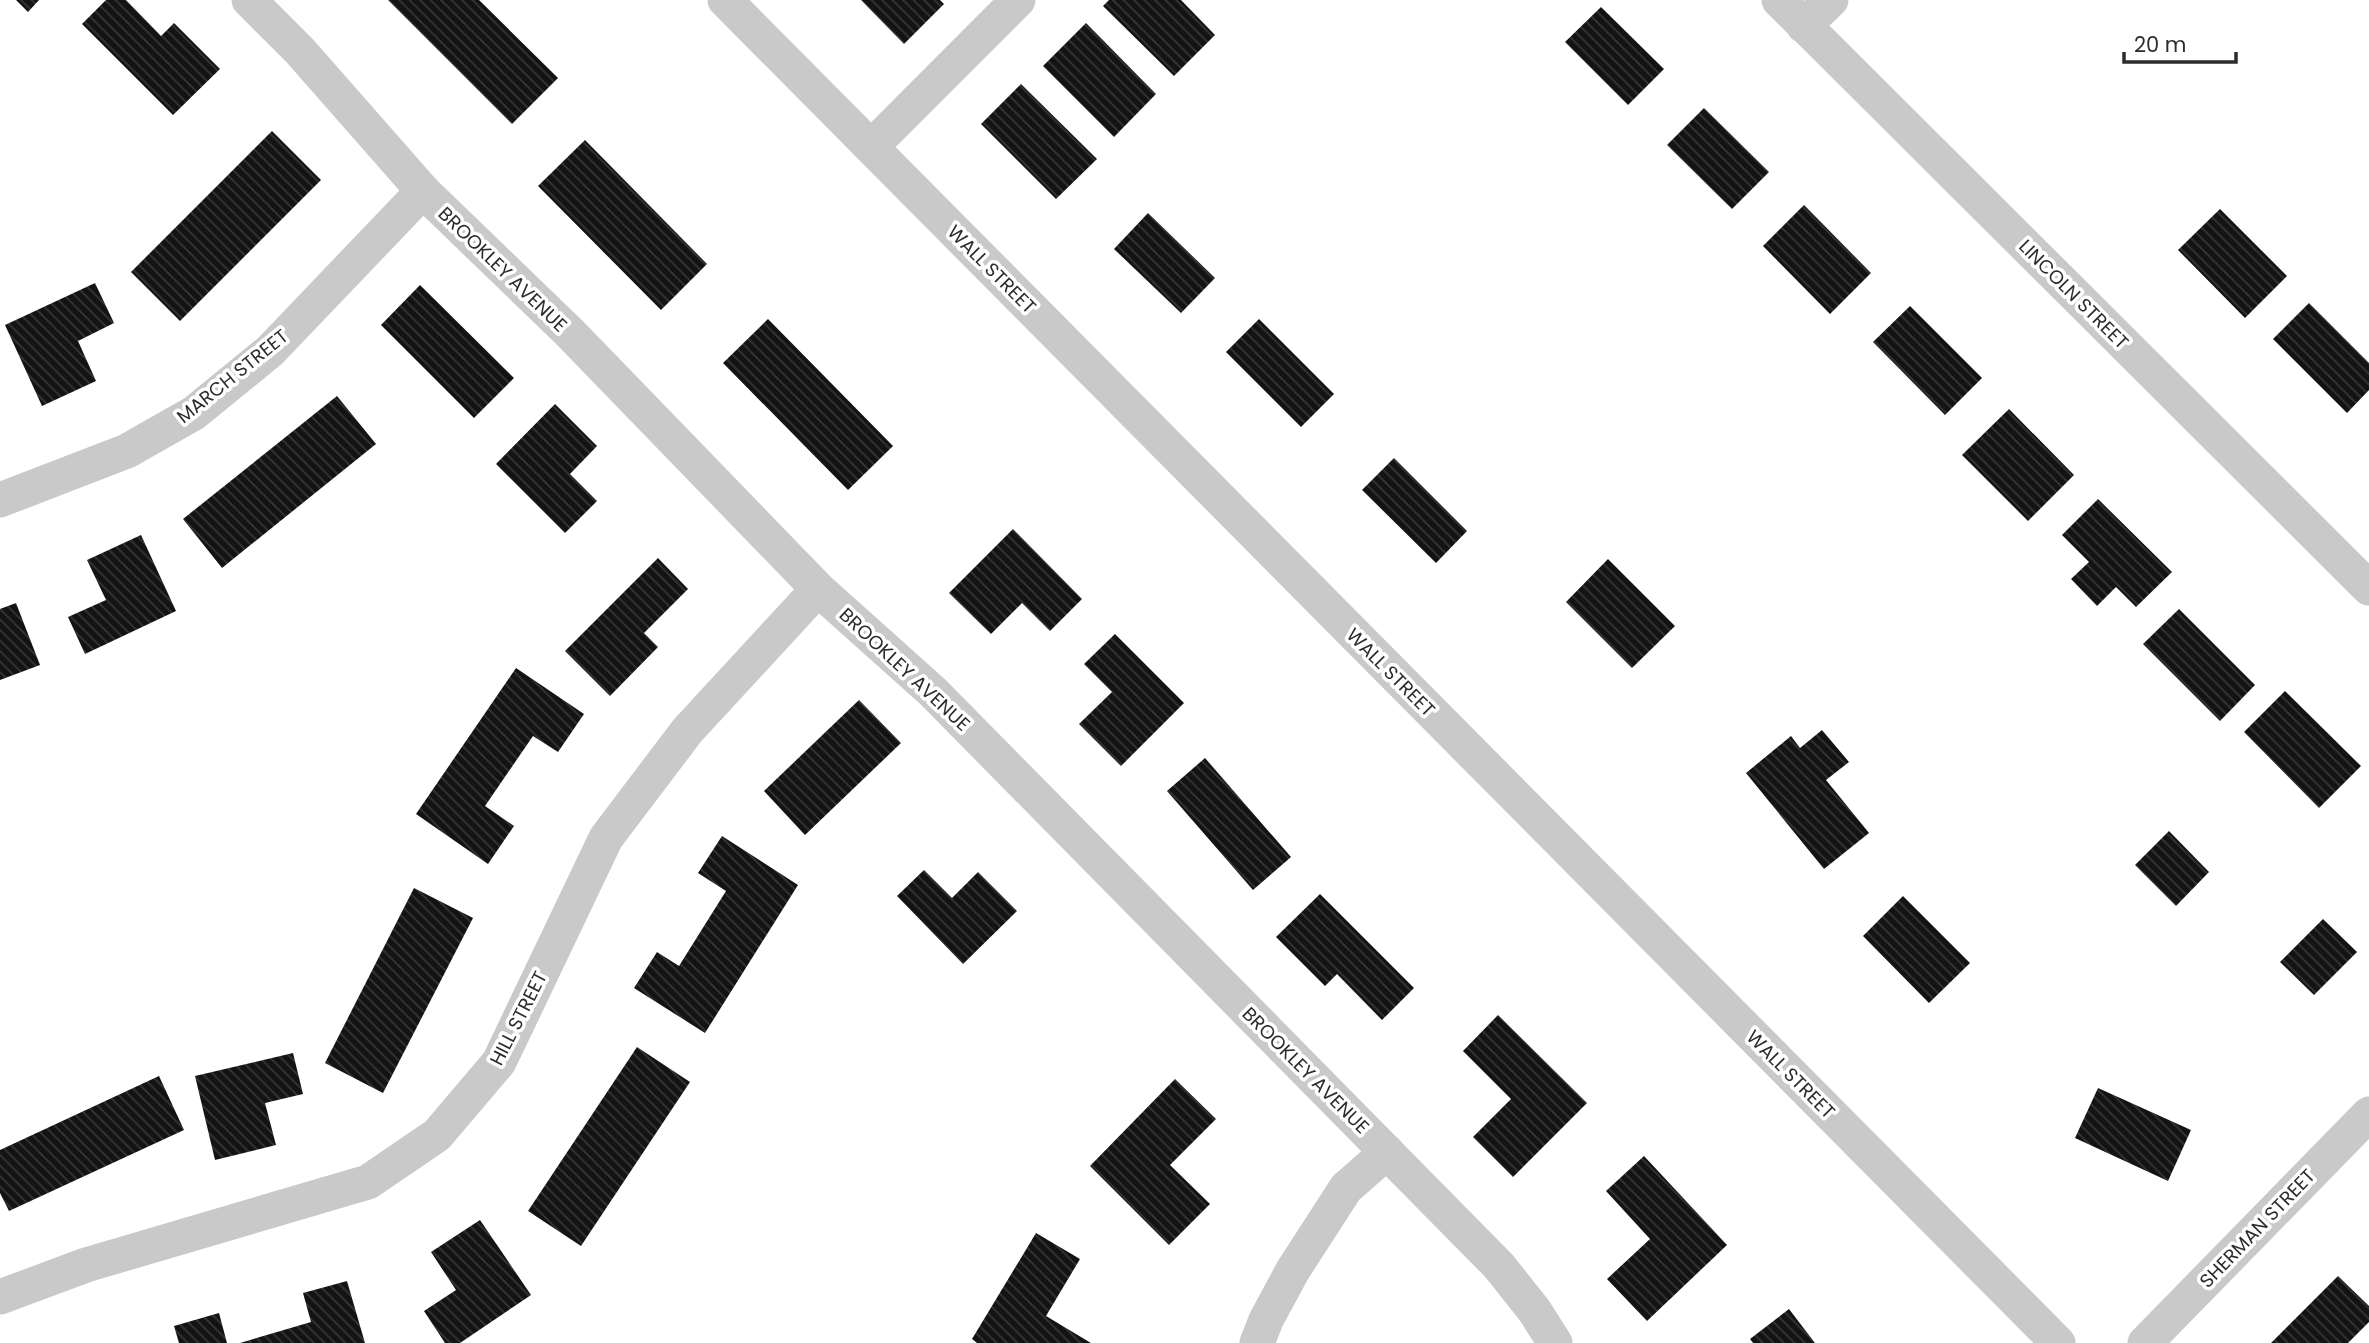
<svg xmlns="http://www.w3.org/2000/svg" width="2369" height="1343" font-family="Poppins,sans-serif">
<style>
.building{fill:url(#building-back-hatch)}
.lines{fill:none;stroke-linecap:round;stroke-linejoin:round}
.street{stroke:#c9c9c9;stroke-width:35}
.labels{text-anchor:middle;stroke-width:7;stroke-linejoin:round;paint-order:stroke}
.street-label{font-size:19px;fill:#2c2c2c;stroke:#fff}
</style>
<defs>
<pattern id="building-back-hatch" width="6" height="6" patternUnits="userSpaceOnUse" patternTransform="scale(1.75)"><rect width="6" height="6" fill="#131313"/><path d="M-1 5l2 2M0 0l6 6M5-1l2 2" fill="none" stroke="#363636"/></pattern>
</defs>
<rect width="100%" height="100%" fill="#fff"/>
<g class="building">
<path d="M16,0H39L28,12Z"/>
<path d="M106,0H126L161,36L174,23L220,69L173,115L82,24Z"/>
<path d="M388,0H479L558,78L512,124Z"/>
<path d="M861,0H940L944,4L904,44Z"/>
<path d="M1109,0H1181L1215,35L1174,76L1103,6Z"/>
<path d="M1601,7L1664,69L1628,105L1565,42Z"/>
<path d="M1086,23L1156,94L1114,137L1043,66Z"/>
<path d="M1021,84L1097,159L1056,199L981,124Z"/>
<path d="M1704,108L1769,172L1732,209L1667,145Z"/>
<path d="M272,131L321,180L180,321L131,272Z"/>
<path d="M585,140L707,264L661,310L538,186Z"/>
<path d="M1804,205L1871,273L1830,314L1763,246Z"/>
<path d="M2220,209L2287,276L2245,318L2178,250Z"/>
<path d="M1148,213L1215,278L1181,313L1114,249Z"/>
<path d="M95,283L114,323L78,341L96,381L42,406L5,325Z"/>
<path d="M420,285L514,378L474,418L381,325Z"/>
<path d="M2309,303L2369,363V390L2347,413L2273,339Z"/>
<path d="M1910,306L1982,378L1945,415L1873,342Z"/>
<path d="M768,319L893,446L848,490L723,363Z"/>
<path d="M1259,319L1334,394L1301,427L1226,352Z"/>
<path d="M337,396L376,444L222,568L183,519Z"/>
<path d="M555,404L597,446L570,474L597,501L565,533L496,464Z"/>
<path d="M2009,409L2074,475L2028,521L1962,455Z"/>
<path d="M1394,458L1467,531L1436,563L1362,490Z"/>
<path d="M2098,499L2172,572L2136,607L2116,587L2097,606L2071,579L2089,562L2062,535Z"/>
<path d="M1013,529L1082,599L1050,631L1022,603L991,634L949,593Z"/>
<path d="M141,535L176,611L85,654L68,617L106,600L87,560Z"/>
<path d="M658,558L688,589L644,633L658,647L610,696L565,651Z"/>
<path d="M1608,559L1675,626L1632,668L1566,602Z"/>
<path d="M16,603L40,665L0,680V609Z"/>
<path d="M2179,609L2255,685L2220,721L2143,644Z"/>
<path d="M1115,634L1184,703L1121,766L1079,724L1112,692L1084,664Z"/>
<path d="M516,668L584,714L558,752L533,736L485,806L514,826L488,864L416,814Z"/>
<path d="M2285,691L2361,766L2319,808L2244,732Z"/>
<path d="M859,700L901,743L805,835L764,791Z"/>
<path d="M1822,730L1849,762L1826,780L1869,833L1824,869L1746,773L1791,736L1800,748Z"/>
<path d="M1205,758L1291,857L1253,890L1167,791Z"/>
<path d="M2169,831L2209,872L2176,906L2135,865Z"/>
<path d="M722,836L798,885L705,1033L634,988L657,952L679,966L726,891L698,873Z"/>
<path d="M924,870L952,898L978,872L1017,911L963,964L897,896Z"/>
<path d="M414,888L473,918L383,1093L325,1063Z"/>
<path d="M1320,894L1414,988L1382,1020L1337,974L1325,986L1276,937Z"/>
<path d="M1903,896L1970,963L1929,1003L1863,936Z"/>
<path d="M2323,919L2357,952L2314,995L2280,962Z"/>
<path d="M1498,1015L1587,1103L1513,1177L1473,1137L1511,1099L1463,1051Z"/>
<path d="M637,1047L690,1082L581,1246L528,1211Z"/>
<path d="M293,1053L303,1094L265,1103L276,1145L215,1160L195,1076Z"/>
<path d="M159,1076L184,1130L9,1211L0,1193V1150Z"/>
<path d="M1175,1079L1216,1119L1170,1165L1210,1204L1169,1245L1090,1166Z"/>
<path d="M2098,1088L2191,1130L2168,1181L2075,1138Z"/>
<path d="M1644,1156L1727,1245L1647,1321L1607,1279L1650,1239L1606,1191Z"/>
<path d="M480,1220L531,1295L460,1343H445L424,1311L456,1290L431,1252Z"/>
<path d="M1036,1233L1080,1259L1046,1316L1091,1343H977L972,1339Z"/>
<path d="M2338,1276L2369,1306V1322L2348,1343H2271Z"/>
<path d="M347,1281L365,1343H240L311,1322L303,1293Z"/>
<path d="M1789,1309L1815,1343H1753L1750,1339Z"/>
<path d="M219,1313L227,1343H179L174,1326Z"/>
</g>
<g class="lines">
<g class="street">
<path d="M249,0L300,51L423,191L570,333L818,589L933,692L1499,1266L1534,1310L1555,1343"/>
<path d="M725,0L2058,1343"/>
<path d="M1779,0L2369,588"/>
<path d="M1804,26L1831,0"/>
<path d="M871,147L1018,0"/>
<path d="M0,500L127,451L194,413L270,351L423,191"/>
<path d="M0,1297L86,1265L368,1182L437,1135L499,1062L606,838L687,731L818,589"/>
<path d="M1257,1343L1266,1320L1293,1270L1346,1188L1387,1152"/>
<path d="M2145,1343L2369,1114"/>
</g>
</g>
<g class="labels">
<g class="street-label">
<text transform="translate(503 269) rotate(44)" y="7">BROOKLEY AVENUE</text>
<text transform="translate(992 269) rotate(45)" y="7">WALL STREET</text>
<text transform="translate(2074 294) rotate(45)" y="7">LINCOLN STREET</text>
<text transform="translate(232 376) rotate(-39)" y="7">MARCH STREET</text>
<text transform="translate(905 669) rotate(43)" y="7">BROOKLEY AVENUE</text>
<text transform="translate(1391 672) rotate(45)" y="7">WALL STREET</text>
<text transform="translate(518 1018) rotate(-63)" y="7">HILL STREET</text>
<text transform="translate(1306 1070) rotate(45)" y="7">BROOKLEY AVENUE</text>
<text transform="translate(1791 1074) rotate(45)" y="7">WALL STREET</text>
<text transform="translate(2257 1228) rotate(-46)" y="7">SHERMAN STREET</text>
</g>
</g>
<path d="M2124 52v10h112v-10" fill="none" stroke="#2c2c2c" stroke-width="3.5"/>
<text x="2134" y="52" font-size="21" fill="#2c2c2c" stroke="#ffffff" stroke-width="5" paint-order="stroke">20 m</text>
</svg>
